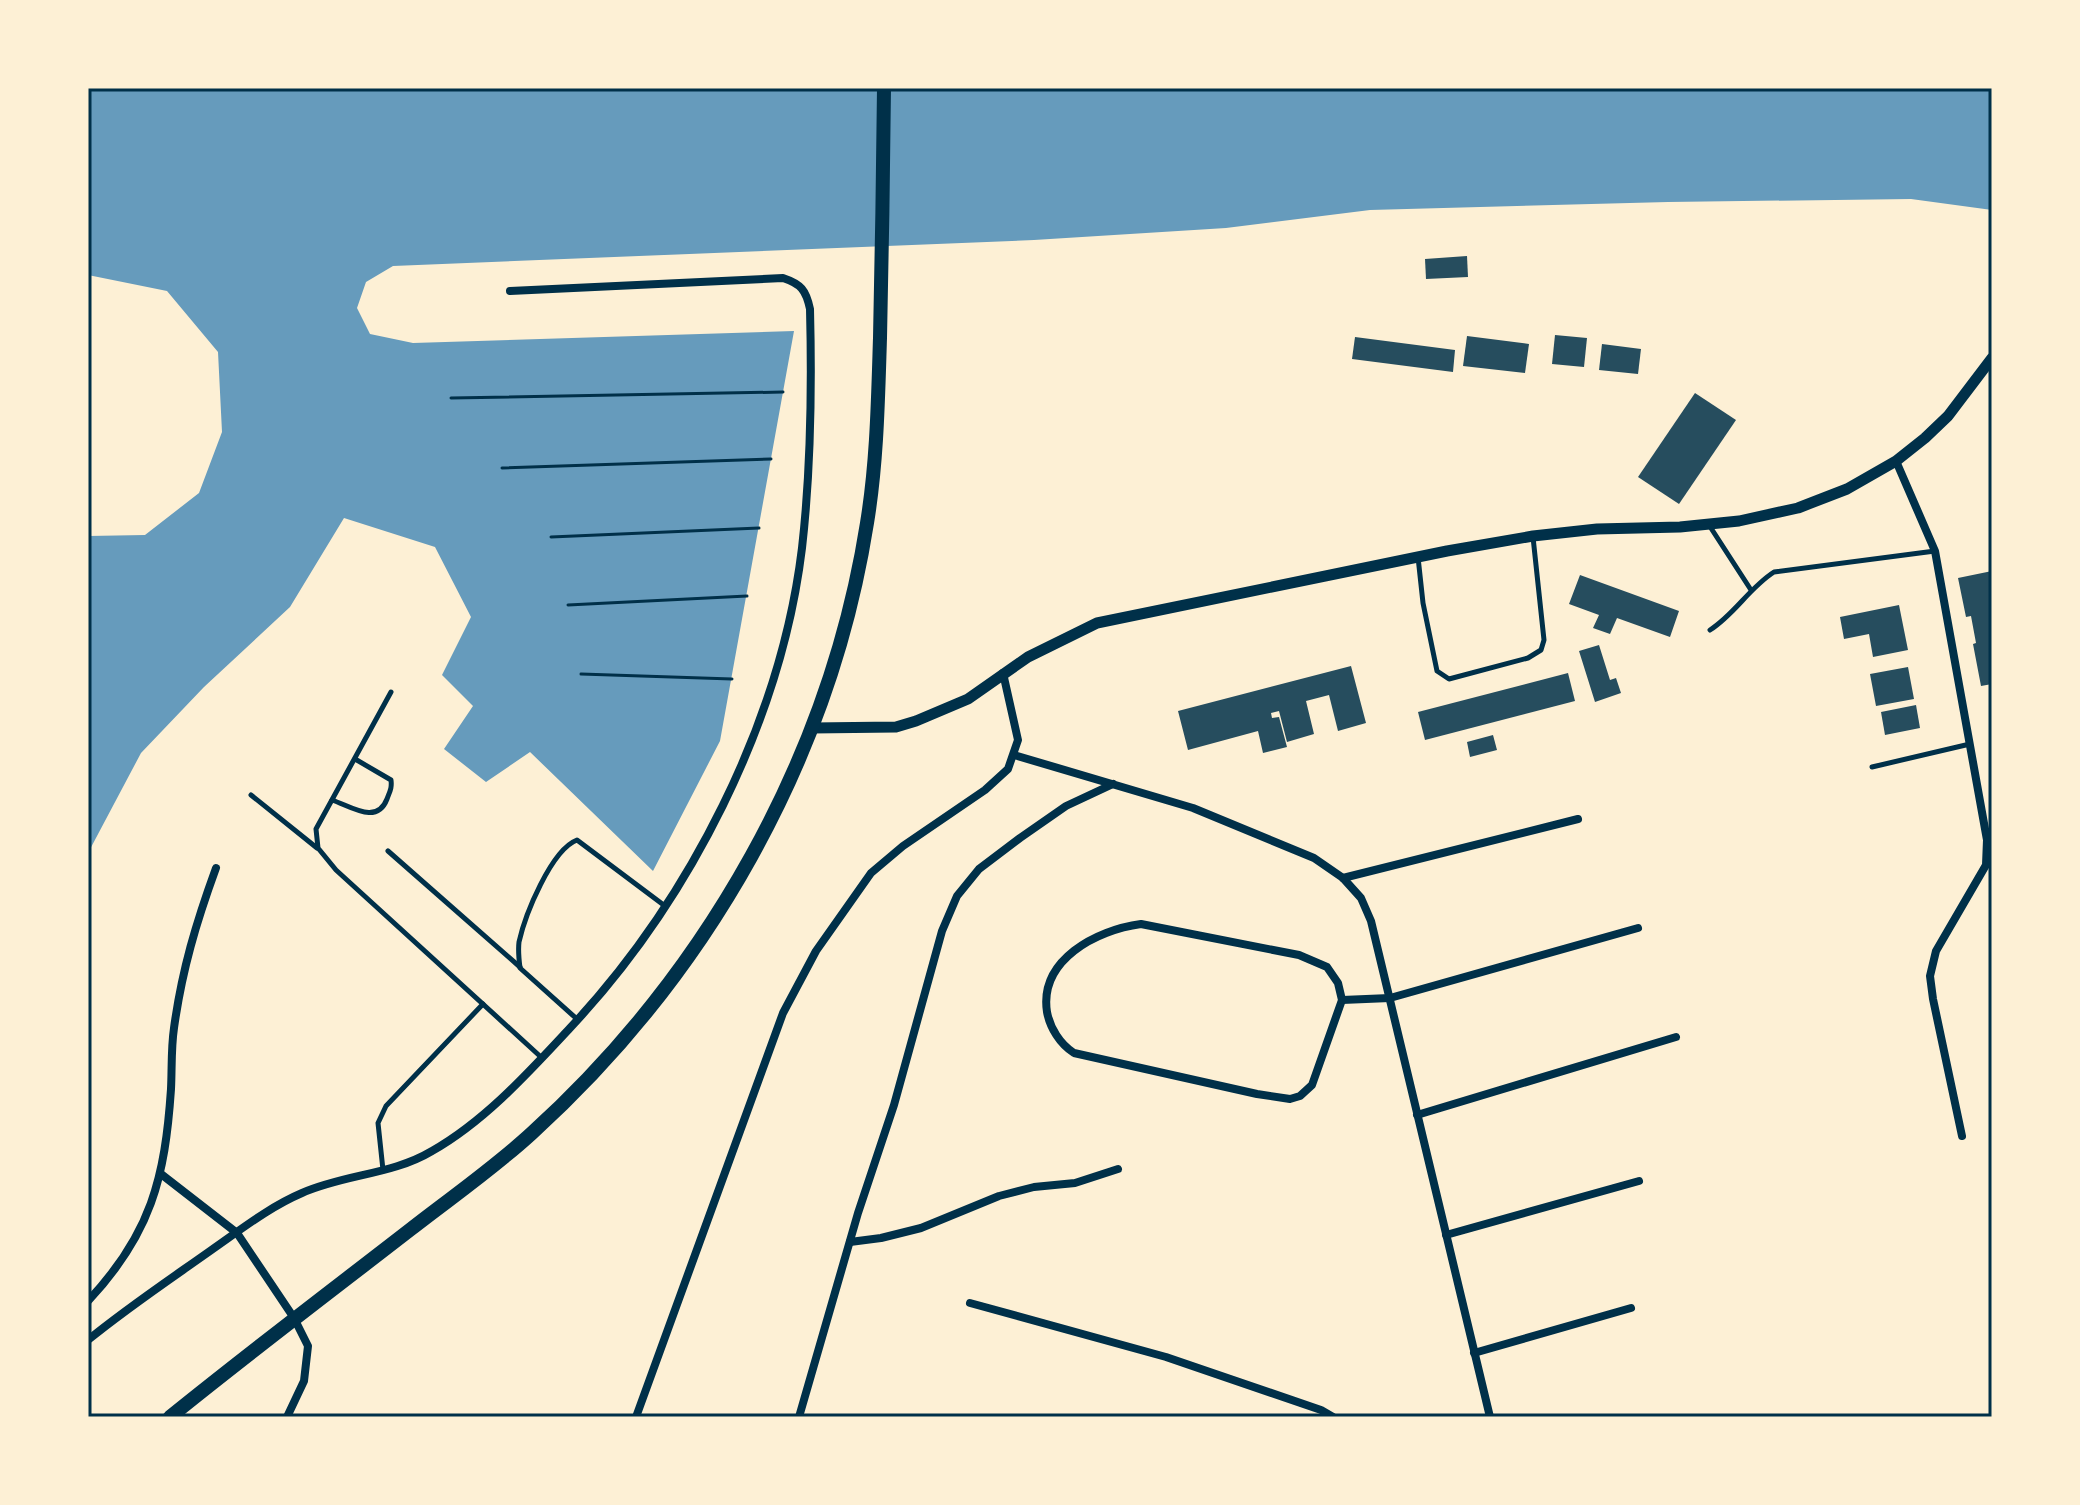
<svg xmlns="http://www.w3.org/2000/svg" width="2080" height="1505" font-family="'PT Serif',serif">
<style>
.water{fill:#669bbc}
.building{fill:#264d5e}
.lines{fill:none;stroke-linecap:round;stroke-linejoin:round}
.path{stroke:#003049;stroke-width:3}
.service{stroke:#003049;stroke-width:5}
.minor{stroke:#003049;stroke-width:8}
.tertiary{stroke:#003049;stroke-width:11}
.primary{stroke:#003049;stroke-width:14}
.neatline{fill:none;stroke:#003049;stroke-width:3}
</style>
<rect width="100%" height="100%" fill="#fdf0d5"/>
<path class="water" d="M88,88H1992V210L1911,199L1668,202L1370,210L1226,228L1034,240L393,266L366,282L357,308L370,334L413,343L794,331L720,741L653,871L530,752L486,782L444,749L473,706L442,675L471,617L435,547L344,518L290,607L204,687L141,753L88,853V536L145,535L199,493L222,432L218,352L167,291L88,275Z"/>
<g class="building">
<path d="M1467,256L1468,277L1426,279L1425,259Z"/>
<path d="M1555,335L1587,338L1584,367L1552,364Z"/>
<path d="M1467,336L1529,344L1525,373L1463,366Z"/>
<path d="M1355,337L1455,350L1453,372L1352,359Z"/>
<path d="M1602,344L1641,349L1638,374L1599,370Z"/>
<path d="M1695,393L1736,420L1679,504L1638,477Z"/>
<path d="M1992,571V684L1981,686L1973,644L1976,643L1971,616L1966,617L1958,578Z"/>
<path d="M1580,575L1679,611L1670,637L1617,618L1610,634L1593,628L1599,615L1569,604Z"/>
<path d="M1899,605L1908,650L1873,657L1869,634L1844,639L1840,617Z"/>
<path d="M1599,645L1610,680L1616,678L1621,693L1595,702L1579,651Z"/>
<path d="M1351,666L1366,723L1338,731L1329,695L1306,701L1314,734L1287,742L1279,711L1271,713L1272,718L1279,717L1287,747L1263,753L1258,731L1188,750L1178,711Z"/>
<path d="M1908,667L1914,699L1876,706L1870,674Z"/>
<path d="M1568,673L1575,701L1425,740L1418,712Z"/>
<path d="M1916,705L1920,728L1885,735L1881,712Z"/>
<path d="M1493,735L1497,750L1470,757L1467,742Z"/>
</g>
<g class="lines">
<g class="path">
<path d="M451,398L783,392"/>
<path d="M502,468L771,459"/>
<path d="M551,537L759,528"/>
<path d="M568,605L747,596"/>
<path d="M581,674L732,679"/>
</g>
<g class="service">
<path d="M1709,525L1751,590"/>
<path d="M1418,557L1423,603L1437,671L1449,679L1528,658L1541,650L1544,640L1533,537"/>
<path d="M1710,630C1735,614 1749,588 1774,572L1935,551"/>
<path d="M391,692L316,829L318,848L336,870L542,1058"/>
<path d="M1872,767L1970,744"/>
<path d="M251,795L317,848"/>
<path d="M332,800C352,807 377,825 387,799C390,791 392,788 391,780L355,759"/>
<path d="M388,851L520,967"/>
<path d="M578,1020L520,968C519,960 518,950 519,942C525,915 551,850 577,840L665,906"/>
<path d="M383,1170L378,1123L386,1106L483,1004"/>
</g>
<g class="minor">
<path d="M1896,461L1935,551L1987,840L1986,865L1936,951L1930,976L1933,999L1962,1136"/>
<path d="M1014,755L1193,808L1314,858L1343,878L1361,898L1371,921L1490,1417"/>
<path d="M1343,878L1578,819"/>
<path d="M1141,924L1299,955L1327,967L1338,983L1342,1000L1312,1085L1300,1096L1290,1099L1257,1094L1074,1053C1060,1044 1050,1028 1047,1012C1039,960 1096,930 1141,924Z"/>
<path d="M1342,1000L1390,998L1638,928"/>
<path d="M1417,1115L1676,1037"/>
<path d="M161,1174L237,1233L294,1318L308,1346L304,1381L287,1417"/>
<path d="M1446,1235L1639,1181"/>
<path d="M850,1242L881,1238L921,1228L999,1196L1034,1187L1075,1183L1118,1169"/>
<path d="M88,1301C151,1234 165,1178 171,1089C172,1069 171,1048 174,1028C182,970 196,923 216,868"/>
<path d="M970,1303L1166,1357L1321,1410L1333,1417"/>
<path d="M88,1340C127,1308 169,1280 210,1251C239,1231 269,1207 302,1193C345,1174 392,1175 432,1151C485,1121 529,1072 570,1028C689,901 781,722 802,548C811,469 812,389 810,309C806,290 801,284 783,278L510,291"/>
<path d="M1474,1353L1631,1308"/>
<path d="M636,1417L783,1013L816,951L871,873L903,846L985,790L1008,769L1018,740L1003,673"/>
<path d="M799,1417L858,1213L894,1105L942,931L957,896L979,869L1020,838L1066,806L1113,784"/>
</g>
<path class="tertiary" d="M812,728L896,727L916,721L968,699L1028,657L1097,623L1447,551L1533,536L1597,529L1680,527L1739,521L1798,508L1847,489L1896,461L1925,438L1948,416L1992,358"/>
<path class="primary" d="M170,1417C249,1353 331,1291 411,1229C452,1197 494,1168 532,1133C707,974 830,758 867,523C877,462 878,400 880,338C882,255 883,171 884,88"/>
</g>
<rect width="2080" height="1505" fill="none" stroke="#fdf0d5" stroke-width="180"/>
<rect x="90" y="90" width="1900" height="1325" class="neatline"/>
</svg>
